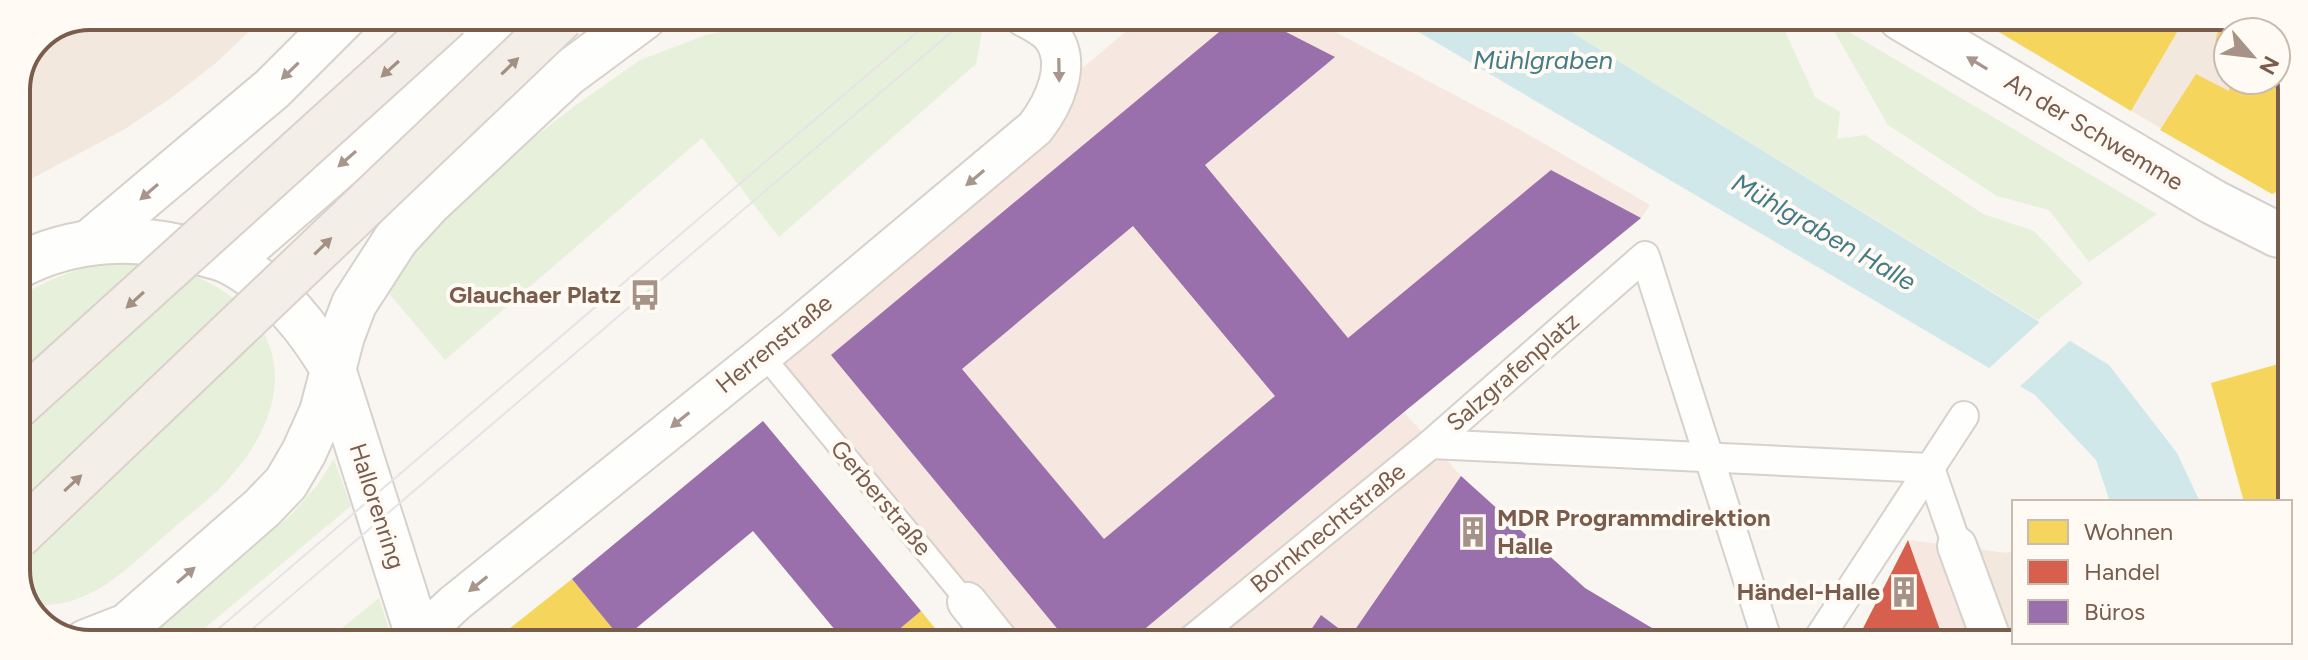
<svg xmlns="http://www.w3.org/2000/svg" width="2308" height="660" font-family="Figtree,sans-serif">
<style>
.residential{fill:#f2e8de}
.commercial{fill:#f6e8e1}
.green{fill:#e7f0db}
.water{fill:#d0e8ea}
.pier{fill:#f9f5f0}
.homes{fill:#f6d55c}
.shops{fill:#d6604d}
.offices{fill:#9970ab;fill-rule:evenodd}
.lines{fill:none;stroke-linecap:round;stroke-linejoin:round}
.service-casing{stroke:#d7d1cb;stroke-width:24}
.pedestrian-casing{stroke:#d7d1cb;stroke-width:32}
.minor-casing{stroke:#d7d1cb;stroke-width:42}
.tertiary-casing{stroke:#d7d1cb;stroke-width:48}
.service{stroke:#fefefd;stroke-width:20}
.pedestrian{stroke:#fefefd;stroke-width:28}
.minor{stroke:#fefefd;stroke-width:38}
.tertiary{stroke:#fefefd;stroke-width:44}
.tram{stroke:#e6e3e7;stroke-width:2}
.primary-bridge-casing{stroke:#dad1cc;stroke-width:48;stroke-linecap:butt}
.primary-bridge{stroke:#f3eee8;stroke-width:44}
.oneway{fill:#a8958b}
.oneway2{fill:#a48f83}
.labels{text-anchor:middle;stroke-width:8;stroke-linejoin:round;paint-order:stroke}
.street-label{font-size:24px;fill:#7a5c4d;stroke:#fffaf3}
.poi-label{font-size:24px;font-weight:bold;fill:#7a5c4d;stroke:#fffaf3;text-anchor:end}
.water-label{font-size:26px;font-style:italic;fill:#437c86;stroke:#fffaf3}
.rim{fill:none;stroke:#7a5c4d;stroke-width:4}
</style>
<rect width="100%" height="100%" fill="#f9f5f0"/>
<g class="residential">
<path d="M90,16H265L217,62L171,98L125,129L16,187V90L38,37Z"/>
<path d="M1974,18H2237L2228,32V80H2276V47L2292,85L2291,156L2286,188L2272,194Z"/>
<path d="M1957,546L2006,553L2014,550V642L2153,644H1993Z"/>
</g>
<g class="commercial">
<path d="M1143,17H1307L1517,128L1650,205L1641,218L1404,412L1461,476L1585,588L1677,643H1000L755,344Z"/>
<path d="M1908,540L1957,546L1993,644H1855Z"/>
</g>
<g class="green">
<path d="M795,17H967L984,21L976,64L779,237L702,138L445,360L387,291L440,211L572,108L640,60L706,35Z"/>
<path d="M1549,18H1713L1727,26L1732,18H1779L1815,97L1840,112L1837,139L1865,135L1983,214L2034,231L2083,283L2038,320Z"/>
<path d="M1827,19L2157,214L2089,262L2049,210L1997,196L1888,125Z"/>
<path d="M131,261C148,264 168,266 185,272C294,313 300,404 224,484C208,501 187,516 169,532C124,570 92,610 28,605L17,579L16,297L53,279L93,264Z"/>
<path d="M334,459L351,506L188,642H141L292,514L318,484Z"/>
<path d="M379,598L393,642H325Z"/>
</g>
<path class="water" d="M1393,17L1549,18L2109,365L2177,453L2200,502H2110L2096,460L2035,395Z"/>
<path class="pier" d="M2043,319L2073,338L2017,389L1986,371Z"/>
<g class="homes">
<path d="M1976,18H2165L2180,27L2131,111Z"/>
<path d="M2220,18H2237L2259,32H2228V50H2220L2215,44Z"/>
<path d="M2276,47L2292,85V151L2286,188L2272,194L2160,130L2196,74L2229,91L2230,80H2276Z"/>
<path d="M2282,363L2290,392V502H2244L2211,383Z"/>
<path d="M572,579L624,642H497L495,640Z"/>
<path d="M921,611L947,643L884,642Z"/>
</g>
<path class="shops" d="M1908,540L1945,644H1855Z"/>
<g class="offices">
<path d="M1237,17H1257L1335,57L1205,165L1348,338L1551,170L1641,218L1404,412L1128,643H1069L831,355ZM1133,226L1275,396L1104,539L962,369Z"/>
<path d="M763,421L921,611L884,642H845L753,531L622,640L572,579Z"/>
<path d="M1461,476L1585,588L1677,643H1302L1321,615L1350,637Z"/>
</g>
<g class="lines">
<defs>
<path id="service" d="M762,354L967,602"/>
<g id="pedestrian">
<path d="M1431,444L1930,468L1957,546"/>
<path d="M1188,643L1431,444L1645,256L1768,643"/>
<path d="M1815,644L1964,416"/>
</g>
<g id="minor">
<path d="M1957,546L1993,644"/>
<path d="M967,602L1000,643"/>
<path d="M413,642L455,603L794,330L1035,128C1053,105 1074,63 1051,35C1045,28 1032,21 1024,17"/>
</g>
<g id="tertiary">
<path d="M1901,18L2213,202L2276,234L2291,238"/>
<path d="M90,242L272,89L345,16"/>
<path d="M230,261L512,16"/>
<path d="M16,267C74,236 140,234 202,253C212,256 223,258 232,263C275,286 309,328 333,369L420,642"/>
<path d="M86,642L127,626L262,508L286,483L304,452L322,412L342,336L354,304L396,239L429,203L567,74L644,17"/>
</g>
</defs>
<use href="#service" class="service-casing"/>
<use href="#pedestrian" class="pedestrian-casing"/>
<use href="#minor" class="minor-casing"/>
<use href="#tertiary" class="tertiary-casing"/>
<use href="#service" class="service"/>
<use href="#pedestrian" class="pedestrian"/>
<use href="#minor" class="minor"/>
<use href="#tertiary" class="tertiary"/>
<g class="tram">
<path d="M203,642L935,17"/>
<path d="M237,642L969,17"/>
</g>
<defs>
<g id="primary-bridge">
<path d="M16,407L448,16"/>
<path d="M17,537L562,17"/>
</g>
</defs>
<use href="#primary-bridge" class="primary-bridge-casing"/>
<use href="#primary-bridge" class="primary-bridge"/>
</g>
<defs><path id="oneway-solid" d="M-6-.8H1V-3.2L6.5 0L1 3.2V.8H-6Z" transform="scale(2)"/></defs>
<g class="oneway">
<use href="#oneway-solid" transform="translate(1977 63) rotate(-149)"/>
<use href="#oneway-solid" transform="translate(1059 70) rotate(89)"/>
<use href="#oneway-solid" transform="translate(290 71) rotate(136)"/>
<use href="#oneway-solid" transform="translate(347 159) rotate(139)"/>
<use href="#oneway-solid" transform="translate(975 178) rotate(140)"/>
<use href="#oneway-solid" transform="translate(149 192) rotate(139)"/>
<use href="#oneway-solid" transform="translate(680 420) rotate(141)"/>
<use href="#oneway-solid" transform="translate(186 575) rotate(-41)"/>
<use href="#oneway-solid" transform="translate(478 584) rotate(141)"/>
</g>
<g class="oneway2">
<use href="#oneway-solid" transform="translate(510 66) rotate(-44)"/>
<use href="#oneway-solid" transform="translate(390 69) rotate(138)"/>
<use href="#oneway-solid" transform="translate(323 246) rotate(-44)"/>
<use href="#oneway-solid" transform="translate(135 300) rotate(138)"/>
<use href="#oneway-solid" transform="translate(73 483) rotate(-43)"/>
</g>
<defs>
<symbol id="bus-bare" viewBox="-9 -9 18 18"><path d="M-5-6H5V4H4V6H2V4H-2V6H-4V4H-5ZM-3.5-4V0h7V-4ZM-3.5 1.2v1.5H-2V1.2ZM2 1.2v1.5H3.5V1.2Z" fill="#a69286" stroke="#fffaf3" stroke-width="2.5" paint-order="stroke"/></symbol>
<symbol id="building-bare" viewBox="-9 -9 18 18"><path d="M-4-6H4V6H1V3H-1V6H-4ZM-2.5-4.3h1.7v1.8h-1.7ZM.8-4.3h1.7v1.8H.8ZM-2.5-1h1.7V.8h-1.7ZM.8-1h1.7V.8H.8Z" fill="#a69286" stroke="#fffaf3" stroke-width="2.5" paint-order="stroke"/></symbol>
</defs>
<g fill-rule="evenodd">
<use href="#bus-bare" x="623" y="273" width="44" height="44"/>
<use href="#building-bare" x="1451" y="510" width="44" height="44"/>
<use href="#building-bare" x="1882" y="570" width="44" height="44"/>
</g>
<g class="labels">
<g class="street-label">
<text transform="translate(2094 132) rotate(31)" y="8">An der Schwemme</text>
<text transform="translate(774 344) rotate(-39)" y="8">Herrenstraße</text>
<text transform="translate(1513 372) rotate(-41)" y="8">Salzgrafenplatz</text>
<text transform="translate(881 498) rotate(50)" y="8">Gerberstraße</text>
<text transform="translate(377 506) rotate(72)" y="8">Hallorenring</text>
<text transform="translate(1328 528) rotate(-39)" y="8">Bornknechtstraße</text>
</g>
<g class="poi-label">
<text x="621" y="303">Glauchaer Platz</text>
<text x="1497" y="526" text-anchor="start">MDR Programmdirektion<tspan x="1497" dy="28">Halle</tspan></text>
<text x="1880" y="600">Händel-Halle</text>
</g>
<g class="water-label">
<text x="1543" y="69">Mühlgraben</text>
<text transform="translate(1824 232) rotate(30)" y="9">Mühlgraben Halle</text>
</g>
</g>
<path d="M0 0H2308V660H0ZM90 30H2218A60 60 0 0 1 2278 90V570A60 60 0 0 1 2218 630H90A60 60 0 0 1 30 570V90A60 60 0 0 1 90 30Z" fill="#fffaf3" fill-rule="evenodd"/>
<path class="rim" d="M90 30H2218A60 60 0 0 1 2278 90V570A60 60 0 0 1 2218 630H90A60 60 0 0 1 30 570V90A60 60 0 0 1 90 30Z"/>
<rect x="2012" y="500" width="280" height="144" fill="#fffaf3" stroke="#cabbb1" stroke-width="2"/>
<rect x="2028" y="520" width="40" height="24" fill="#f6d55c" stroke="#cabbb1" stroke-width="2"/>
<text x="2084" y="540" font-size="24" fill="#7a5c4d">Wohnen</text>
<rect x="2028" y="560" width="40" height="24" fill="#d6604d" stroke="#cabbb1" stroke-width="2"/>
<text x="2084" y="580" font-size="24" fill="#7a5c4d">Handel</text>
<rect x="2028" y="600" width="40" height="24" fill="#9970ab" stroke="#cabbb1" stroke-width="2"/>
<text x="2084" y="620" font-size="24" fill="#7a5c4d">Büros</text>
<g transform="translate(2252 56) rotate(118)"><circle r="38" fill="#fffaf3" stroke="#cabbb1" stroke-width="2"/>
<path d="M0-6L14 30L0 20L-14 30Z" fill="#a69286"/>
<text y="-12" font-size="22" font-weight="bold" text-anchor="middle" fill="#7a5c4d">N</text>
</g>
</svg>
